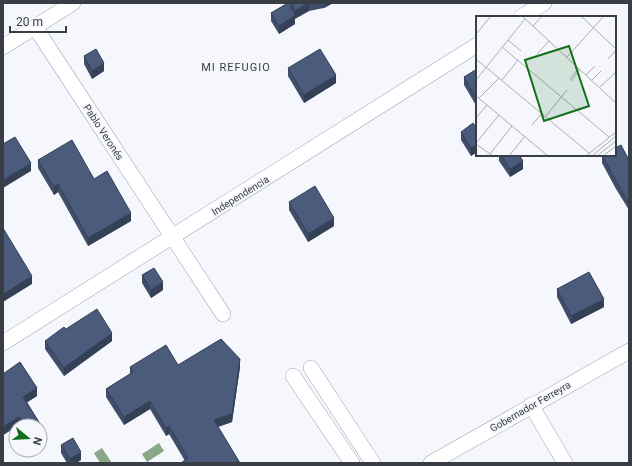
<svg xmlns="http://www.w3.org/2000/svg" width="632" height="466" font-family="Roboto,sans-serif">
<style>
.water{fill:#8aa788}
.lines{fill:none;stroke-linecap:round;stroke-linejoin:round}
.street-casing{stroke:#9da7bb;stroke-width:16}
.street{stroke:#fff;stroke-width:15}
.wall{fill:#404e6a}
.shaded-wall{fill:#344056}
.building{fill:#4b5b7b;stroke:#344056}
.labels{text-anchor:middle;stroke-width:4;stroke-linejoin:round;paint-order:stroke}
.street-label{font-size:10px;fill:#393d45;stroke:#f5f7fc}
.neighbourhood-label{font-size:11px;letter-spacing:1px;fill:#393d45;stroke:#f5f7fc}
.inset-road{fill:none;stroke:#aaadb3;stroke-width:1}
.view{fill:#136e1a;fill-opacity:0.15;stroke:#136e1a;stroke-width:2}
.inset-edge{fill:none;stroke:#393d45;stroke-width:2}
</style>
<rect width="100%" height="100%" fill="#f5f7fc"/>
<g class="water">
<path d="M159,443L164,451L147,462L142,454Z"/>
<path d="M102,448L112,463H100L94,453Z"/>
</g>
<g class="lines">
<defs>
<g id="street">
<path d="M521,17L544,3"/>
<path d="M35,27L223,314"/>
<path d="M3,47L73,3"/>
<path d="M3,343L477,45"/>
<path d="M311,368L373,463"/>
<path d="M293,376L352,463"/>
<path d="M531,405L565,463"/>
<path d="M431,463L629,351"/>
</g>
</defs>
<use href="#street" class="street-casing"/>
<use href="#street" class="street"/>
</g>
<g class="wall">
<path d="M286,3H333L324,8L309,11L295,18V24L279,34L271,21V13L286,4Z"/>
<path d="M84,56L104,71L92,79L84,64Z"/>
<path d="M288,68L336,83L304,103L288,76Z"/>
<path d="M477,69V107L464,85V77Z"/>
<path d="M477,129V152L471,156L461,140V132Z"/>
<path d="M499,155H519L523,169L510,177L499,161Z"/>
<path d="M602,155L629,160V210L616,189L602,163Z"/>
<path d="M38,160L94,179L131,221L88,246L58,192L54,195L38,168Z"/>
<path d="M289,202L334,226L308,242L289,210Z"/>
<path d="M142,275L163,290L151,298L142,283Z"/>
<path d="M557,289L604,307L571,324L557,297Z"/>
<path d="M66,329L112,341L64,376L45,349V341Z"/>
<path d="M20,362L37,388V396L27,402L44,430V438L40,440V426H20L19,425L3,435V374Z"/>
<path d="M178,365L240,367L232,422L218,427L240,463L185,461L169,434L166,436L150,409L124,425L106,397V389L130,374V367Z"/>
<path d="M61,445L81,460L76,463H67L61,453Z"/>
</g>
<g class="shaded-wall">
<path d="M308,3H309V11L295,19V11Z"/>
<path d="M324,3H333L324,8Z"/>
<path d="M295,16V24L279,34V26Z"/>
<path d="M104,63V71L92,79V71Z"/>
<path d="M336,75V83L304,103V95Z"/>
<path d="M477,144V152L471,156V148Z"/>
<path d="M523,161V169L510,177V169Z"/>
<path d="M31,163V171L3,188V180Z"/>
<path d="M58,184V192L54,195V187Z"/>
<path d="M131,213V221L88,246V238Z"/>
<path d="M334,218V226L308,242V234Z"/>
<path d="M32,276V284L3,302V294Z"/>
<path d="M163,282V290L151,298V290Z"/>
<path d="M604,299V307L571,324V316Z"/>
<path d="M112,333V341L64,376V368Z"/>
<path d="M240,359V367L232,422L214,428V420Z"/>
<path d="M37,388V396L23,405V397Z"/>
<path d="M150,401V409L124,425V417Z"/>
<path d="M19,417V425L3,435V427Z"/>
<path d="M169,426V434L166,436V428Z"/>
<path d="M44,430V438L40,440V432Z"/>
<path d="M81,452V460L76,463H70V459Z"/>
</g>
<g class="building">
<path d="M288,3H308L295,11L292,5H290L295,16L279,26L271,13Z"/>
<path d="M96,49L104,63L92,71L84,56Z"/>
<path d="M320,49L336,75L304,95L288,68Z"/>
<path d="M477,69V100L464,77Z"/>
<path d="M473,123L477,129V144L471,148L461,132Z"/>
<path d="M15,137L31,163L3,180V144Z"/>
<path d="M72,140L94,179L107,171L131,213L88,238L58,184L54,187L38,160Z"/>
<path d="M621,145L629,160V203L616,181L602,155H615V148Z"/>
<path d="M501,155H519L523,161L510,169Z"/>
<path d="M315,186L334,218L308,234L289,202Z"/>
<path d="M3,228L32,276L3,294Z"/>
<path d="M154,268L163,282L151,290L142,275Z"/>
<path d="M589,272L604,299L571,316L557,289Z"/>
<path d="M97,309L112,333L64,368L45,341L64,327L66,329Z"/>
<path d="M221,339L240,359L232,414L214,420L240,463H181L188,458L169,426L166,428L150,401L124,417L106,389L133,372L130,367L166,345L178,365Z"/>
<path d="M20,362L37,388L23,397L44,430L40,432V426H24L19,417L3,427V374Z"/>
<path d="M73,438L81,452L70,459L61,445Z"/>
</g>
<g class="labels">
<g class="street-label">
<text transform="translate(104 132) rotate(57)" y="4">Pablo Veronés</text>
<text transform="translate(240 195) rotate(-32)" y="4">Independencia</text>
<text transform="translate(530 406) rotate(-30)" y="4">Gobernador Ferreyra</text>
</g>
<g class="neighbourhood-label">
<text x="236" y="71">MI REFUGIO</text>
</g>
</g>
<g transform="translate(476 16)">
<rect width="140" height="140" fill="#f5f7fc"/>
<path class="inset-road" d="M46,0L140,87M105,0L140,33M57,10L66,0M0,18L15,0M32,24L45,35M26,31L133,121M61,38L73,25M91,41L128,0M0,43L113,137M132,43L140,34M110,59L119,50M94,63L103,52M0,64L49,3M26,64L42,44M116,64L125,55M95,65L104,53M124,71L140,56M0,80L72,140M3,82L23,62M70,100L91,74M0,102L11,89M56,109L66,97M0,127L23,99M0,128L17,140M14,138L36,110M33,140L49,120M110,140L140,116M116,140L140,120M121,140L140,125M127,140L140,130"/>
<path class="view" d="M93,30L113,90L68,105L49,44Z"/>
<rect width="140" height="140" class="inset-edge"/>
</g>
<rect width="632" height="466" fill="none" stroke="#393d45" stroke-width="8"/>
<g transform="translate(28 438) rotate(108)"><circle r="19" fill="#f5f7fc" stroke="#aaadb3"/>
<path d="M0-3L7 15L0 10L-7 15Z" fill="#136e1a"/>
<text y="-6" font-size="11" font-weight="bold" text-anchor="middle" fill="#393d45">N</text>
</g>
<path d="M10 26v6h56v-6" fill="none" stroke="#393d45" stroke-width="2"/>
<text x="16" y="26" font-size="12" fill="#393d45" stroke="#f5f7fc" stroke-width="3" paint-order="stroke">20 m</text>
</svg>
